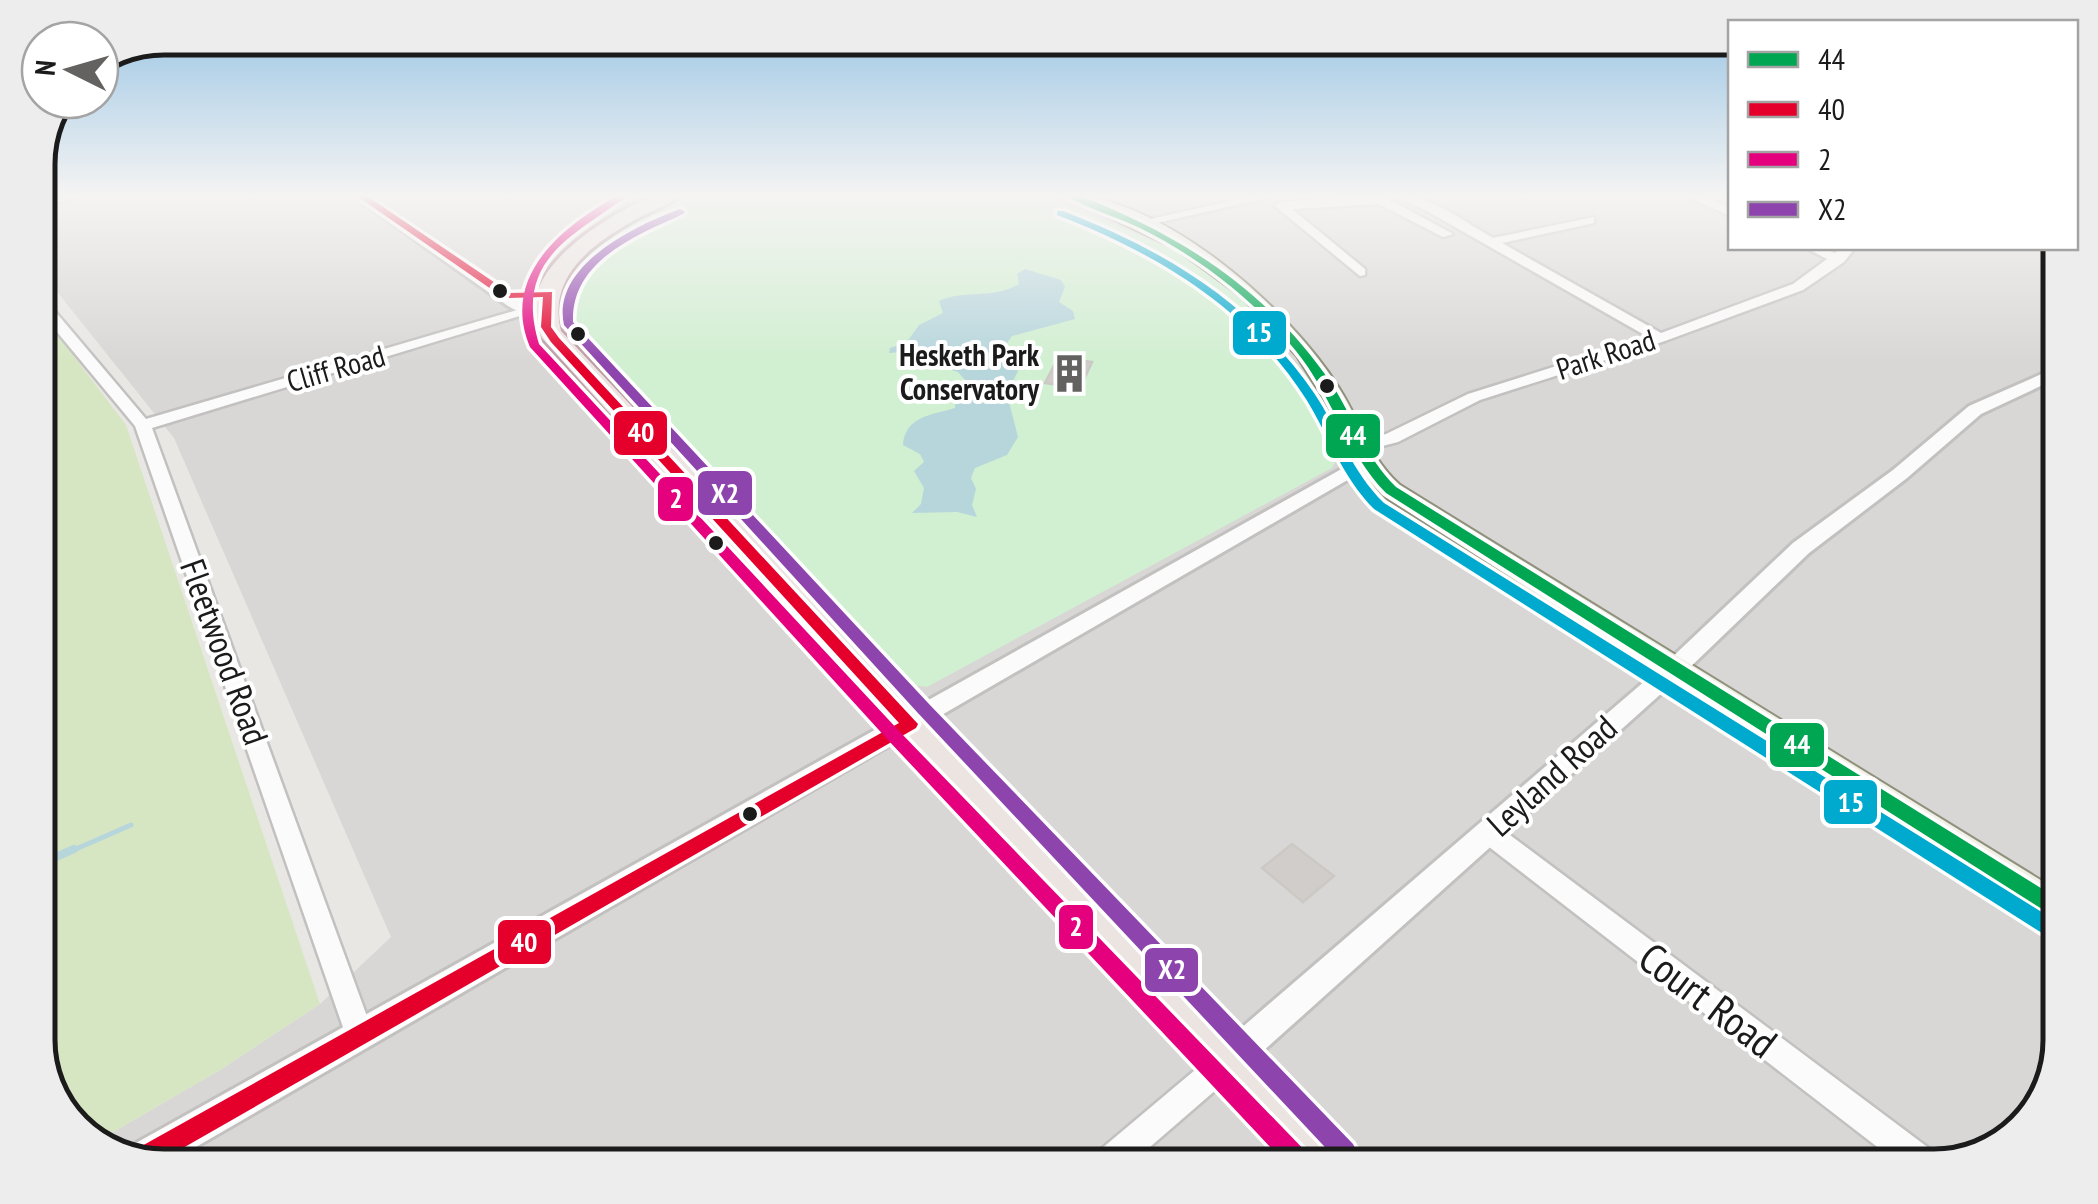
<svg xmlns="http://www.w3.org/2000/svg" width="2098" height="1204" font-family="'PT Sans Narrow',sans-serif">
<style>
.residential{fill:#d8d7d5}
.grass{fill:#d6e6c2}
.park{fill:#d1efd1}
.water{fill:#b7d6dc}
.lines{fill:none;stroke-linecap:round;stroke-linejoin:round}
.stream-far1{stroke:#b7d6dc;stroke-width:5}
.stream{stroke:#b7d6dc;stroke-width:8}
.building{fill:#d0cdca;stroke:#ccc9c5;stroke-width:2.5}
.minor-casing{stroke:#c2c1c0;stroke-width:5}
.tertiary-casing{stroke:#c2c1c0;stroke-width:6}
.secondary-casing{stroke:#90917d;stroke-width:4}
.trunk-casing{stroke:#bd9ca6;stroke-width:6}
.minor{fill:#fcfbfb;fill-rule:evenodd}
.tertiary{fill:#fcfbfb;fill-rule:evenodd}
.secondary{fill:#f2f1e8;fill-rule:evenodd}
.trunk{fill:#ece4e1;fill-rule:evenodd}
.bus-1-casing{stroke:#fff;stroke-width:7}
.bus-2-casing{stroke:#fff;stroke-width:7}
.bus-3-casing{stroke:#fff;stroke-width:7}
.bus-4-casing{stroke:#fff;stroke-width:7}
.bus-5-casing{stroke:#fff;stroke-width:7}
.bus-1{fill:#00a651;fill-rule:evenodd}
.bus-2{fill:#e4002b;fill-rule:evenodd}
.bus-3{fill:#e5007d;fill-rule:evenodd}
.bus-4{fill:#8e44ad;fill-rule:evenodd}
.bus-5{fill:#00a9ce;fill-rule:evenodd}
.bus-dot{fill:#1b1b1b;stroke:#fff;stroke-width:4}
.labels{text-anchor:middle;stroke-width:8;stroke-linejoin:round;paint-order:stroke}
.far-street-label{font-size:30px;fill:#1b1b1b;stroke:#fff}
.far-poi-label{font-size:30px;font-weight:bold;fill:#1b1b1b;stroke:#fff;text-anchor:end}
.street-label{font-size:35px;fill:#1b1b1b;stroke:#fff}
.near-street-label{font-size:42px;fill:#1b1b1b;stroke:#fff}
.rim{fill:none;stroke:#1b1b1b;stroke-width:5}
.line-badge{stroke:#fff;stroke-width:4}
.badge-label{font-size:28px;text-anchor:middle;font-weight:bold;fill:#fff}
</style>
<rect width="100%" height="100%" fill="#e9e7e4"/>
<path class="residential" d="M93,194H1730V248H2060V1040L2044,1103L1998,1149L1934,1166H164L101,1150L94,1143L220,1070L320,1004L391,937L174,438L38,268V208Z"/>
<path class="grass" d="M38,309L126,425L320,1004L220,1070L94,1143L55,1104L38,1047Z"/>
<path class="park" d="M688,194H1041L1179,252L1266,319L1339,434V455L1332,468L927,687L907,684L569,333C538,257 633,219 688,194Z"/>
<path class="water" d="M1025,269L1061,280L1065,287L1059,302L1073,311L1075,319L1012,336L1007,343L1018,371L1007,394L1018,437L1007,455L975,468L971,478L976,489L972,505L977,517L957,512L912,513L921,504L924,488L914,471L924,462L920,454L903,445C905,416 932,415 955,408V396L965,380L958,372L928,362L919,351L889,353L890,348L907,342L919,325L943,313L939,301C965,289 994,300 1019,284L1017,274Z"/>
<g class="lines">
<path class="stream-far1" d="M69,852L131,825"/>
<path class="stream" d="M38,865L74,849"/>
</g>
<g class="building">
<path d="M1058,358L1092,362L1080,388L1045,383Z"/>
<path d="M1292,844L1334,876L1303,902L1262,868Z"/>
</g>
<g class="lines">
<defs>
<g id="minor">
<path d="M1262,194H1284L1139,227L1133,223Z"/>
<path d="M1391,194C1427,193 1462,220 1493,238L1594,217V223L1502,243L1661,333L1793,284L1827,259L1806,248H1822L1835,253L1841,248H1855L1844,262L1803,290L1665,341L1480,400L1398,442L1355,453L1347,448L1349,444L1386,434L1468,394L1648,337L1427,211Z"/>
<path d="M1682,194H1698L1730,208V216Z"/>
<path d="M1369,195L1386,198L1453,234L1443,237L1379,204L1292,209L1365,269V275L1360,276L1275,206L1281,202Z"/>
<path d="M38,296L43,297L146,419L524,308L536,311L152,428L373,1033L369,1043L359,1046L349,1043L345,1033L135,426L38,309Z"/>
<path d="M1489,823L1498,826L1938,1155L1942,1164L1902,1166L1480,840L1477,833L1480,826Z"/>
<path d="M1230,1045L1240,1049L1245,1059L1240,1069L1128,1166H1090L1094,1155L1220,1049Z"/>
</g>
<g id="tertiary">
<path d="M63,194H88L38,207V199Z"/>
<path d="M351,194H367L520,300L554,312C541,323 522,314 508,306Z"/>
<path d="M2060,366V377L1981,414L1907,478L1809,553L1683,674L1242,1070L1230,1075L1218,1070L1214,1059L1218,1048L1667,662L1793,543L1893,470L1969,406Z"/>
<path d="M1363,457L1370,459L1373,463L1370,467L163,1166L123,1156L127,1148Z"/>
</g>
<path id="secondary" d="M1059,194C1159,192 1289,308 1339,388C1361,422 1369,458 1400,485L2060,892V925L2047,921L1382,495L1357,468L1325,401L1297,356L1241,296L1175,248Z"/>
<path id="trunk" d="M656,194H682C671,204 654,210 640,217C595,242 547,274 561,331L921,713L1349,1148L1356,1166H1297L895,731L542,338C505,273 609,215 656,194Z"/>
</defs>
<use href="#minor" class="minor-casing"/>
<use href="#tertiary" class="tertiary-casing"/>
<use href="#secondary" class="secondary-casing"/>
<use href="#trunk" class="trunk-casing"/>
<use href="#minor" class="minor"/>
<use href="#tertiary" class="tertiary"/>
<use href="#secondary" class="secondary"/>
<use href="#trunk" class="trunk"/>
<defs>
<path id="bus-1" d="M1063,194H1075C1178,233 1268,290 1331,383C1354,418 1365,457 1396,487L2060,900V918L2053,916L1386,493C1346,452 1332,395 1296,351C1253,299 1200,258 1140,228C1115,216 1085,208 1063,194Z"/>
<path id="bus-2" d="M354,194H364L510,293L552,292L551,327L559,338L918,724L916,728L155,1164L129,1157L131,1152L899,723L551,342L541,327L543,297L504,298Z"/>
<path id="bus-3" d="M620,194H630C574,236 513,258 539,344L900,732L1312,1158L1316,1166H1288L888,740L530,347C500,275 563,226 620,194Z"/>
<path id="bus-4" d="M680,209L685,212L683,214C635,236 571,261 573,322L929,704L1353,1144L1357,1152L1353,1160L1345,1164L1337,1160L917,712L564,325C551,266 634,226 680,209Z"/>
<path id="bus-5" d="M1057,211H1063C1164,250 1252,303 1314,393C1339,430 1351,471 1384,503L2056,921L2059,927L2056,933L2049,936L2042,933L1374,509C1342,477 1329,436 1306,399C1247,307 1156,253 1057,215Z"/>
</defs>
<use href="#bus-1" class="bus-1-casing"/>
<use href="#bus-2" class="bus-2-casing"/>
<use href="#bus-3" class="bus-3-casing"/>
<use href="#bus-4" class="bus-4-casing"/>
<use href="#bus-5" class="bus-5-casing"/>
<use href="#bus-1" class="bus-1"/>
<use href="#bus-2" class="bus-2"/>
<use href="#bus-3" class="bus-3"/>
<use href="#bus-4" class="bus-4"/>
<use href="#bus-5" class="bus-5"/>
</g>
<linearGradient id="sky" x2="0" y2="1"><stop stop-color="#94c2e3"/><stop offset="0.54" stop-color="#f5f4f3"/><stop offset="1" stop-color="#f5f4f3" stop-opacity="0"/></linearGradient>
<rect width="2098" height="362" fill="url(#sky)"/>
<defs>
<symbol id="building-bare" viewBox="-9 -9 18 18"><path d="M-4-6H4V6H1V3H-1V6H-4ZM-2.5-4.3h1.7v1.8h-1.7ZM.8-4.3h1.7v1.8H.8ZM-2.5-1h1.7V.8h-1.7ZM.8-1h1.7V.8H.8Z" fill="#636261" stroke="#fff" stroke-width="2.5" paint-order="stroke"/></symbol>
</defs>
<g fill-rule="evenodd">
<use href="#building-bare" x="1042" y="346" width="55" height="55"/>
</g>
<g class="bus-dot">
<circle cx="500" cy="291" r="9"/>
<circle cx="578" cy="334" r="9"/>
<circle cx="1327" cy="386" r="9"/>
<circle cx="716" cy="543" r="9"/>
<circle cx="750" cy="814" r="9"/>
</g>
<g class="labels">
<g class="far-street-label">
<text transform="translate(1606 355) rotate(-18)" y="10">Park Road</text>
<text transform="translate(336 369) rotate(-16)" y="10">Cliff Road</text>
</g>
<g class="far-poi-label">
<text x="1039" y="366">Hesketh Park<tspan x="1039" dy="34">Conservatory</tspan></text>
</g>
<g class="street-label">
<text transform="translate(224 652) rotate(70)" y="12">Fleetwood Road</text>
<text transform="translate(1552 776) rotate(-42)" y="12">Leyland Road</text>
</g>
<g class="near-street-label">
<text transform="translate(1708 1000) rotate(37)" y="15">Court Road</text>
</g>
</g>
<path d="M0 0H2098V1204H0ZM164 55H1934A109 109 0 0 1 2043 164V1040A109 109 0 0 1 1934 1149H164A109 109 0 0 1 55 1040V164A109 109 0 0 1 164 55Z" fill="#ededed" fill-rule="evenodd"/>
<path class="rim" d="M164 55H1934A109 109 0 0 1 2043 164V1040A109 109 0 0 1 1934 1149H164A109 109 0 0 1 55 1040V164A109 109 0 0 1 164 55Z"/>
<g class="line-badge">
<rect x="1231" y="309" width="57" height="48" rx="10" fill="#00a9ce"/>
<rect x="612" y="409" width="57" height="48" rx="10" fill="#e4002b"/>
<rect x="1324" y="412" width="58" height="48" rx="10" fill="#00a651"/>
<rect x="696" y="469" width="58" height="48" rx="10" fill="#8e44ad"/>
<rect x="656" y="475" width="39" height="48" rx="10" fill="#e5007d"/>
<rect x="1768" y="721" width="58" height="48" rx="10" fill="#00a651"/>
<rect x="1822" y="778" width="57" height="48" rx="10" fill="#00a9ce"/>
<rect x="1057" y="903" width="38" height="48" rx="10" fill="#e5007d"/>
<rect x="496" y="918" width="57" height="48" rx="10" fill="#e4002b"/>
<rect x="1143" y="946" width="57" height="48" rx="10" fill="#8e44ad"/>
</g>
<g class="badge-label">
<text x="1259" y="342">15</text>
<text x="641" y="442">40</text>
<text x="1353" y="445">44</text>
<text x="725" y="503">X2</text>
<text x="676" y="508">2</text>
<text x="1797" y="754">44</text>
<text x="1851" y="812">15</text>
<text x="1076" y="936">2</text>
<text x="524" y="952">40</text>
<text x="1172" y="979">X2</text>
</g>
<rect x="1728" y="20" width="350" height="230" fill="#ffffff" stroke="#a4a4a4" stroke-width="2.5"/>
<rect x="1748" y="52" width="50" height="15" fill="#00a651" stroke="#a4a4a4" stroke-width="2.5"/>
<text x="1818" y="70" font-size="30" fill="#1b1b1b">44</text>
<rect x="1748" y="102" width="50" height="15" fill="#e4002b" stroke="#a4a4a4" stroke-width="2.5"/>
<text x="1818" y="120" font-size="30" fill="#1b1b1b">40</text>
<rect x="1748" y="152" width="50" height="15" fill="#e5007d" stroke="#a4a4a4" stroke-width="2.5"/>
<text x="1818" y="170" font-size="30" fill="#1b1b1b">2</text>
<rect x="1748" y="202" width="50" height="15" fill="#8e44ad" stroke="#a4a4a4" stroke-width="2.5"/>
<text x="1818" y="220" font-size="30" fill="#1b1b1b">X2</text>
<g transform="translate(70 70) rotate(275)"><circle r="48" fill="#ffffff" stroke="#a4a4a4" stroke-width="2.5"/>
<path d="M0-8L18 38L0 25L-18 38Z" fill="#636261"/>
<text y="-15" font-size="28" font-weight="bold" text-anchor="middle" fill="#1b1b1b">N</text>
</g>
</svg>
